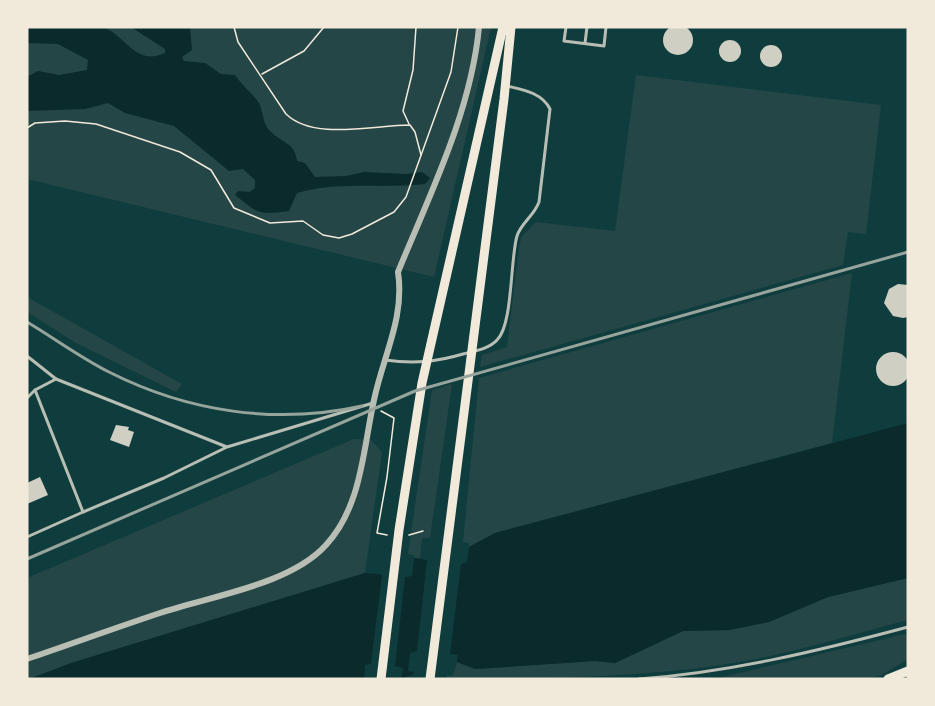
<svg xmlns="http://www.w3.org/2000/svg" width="935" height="706" font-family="'Public Sans',sans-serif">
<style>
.green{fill:#244646}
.water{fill:#0a2a2b}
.pier{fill:#0f3d3e}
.building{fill:#cfcfc3}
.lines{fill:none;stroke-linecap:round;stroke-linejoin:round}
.path{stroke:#f1e9da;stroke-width:1.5}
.service{stroke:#b8beb3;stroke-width:3}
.minor{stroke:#b8beb3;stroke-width:6}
.primary{stroke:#f1e9da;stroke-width:9}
.rail{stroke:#97a49c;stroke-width:3}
</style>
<rect width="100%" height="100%" fill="#0f3d3e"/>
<g class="green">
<path d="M27,27H491L434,277L27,179Z"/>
<path d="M636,75L881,105L866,234L848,232L843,265L480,367L482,355L507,347L519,247L522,236L536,222L615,231Z"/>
<path d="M852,273L832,443L495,533L469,547V543L463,542L479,378Z"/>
<path d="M27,297L182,384L176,392L76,343L27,312Z"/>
<path d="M452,384L430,538H422L420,559L414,558V555L408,554L432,390Z"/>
<path d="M354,439L371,440L382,452L365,573L27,679V578Z"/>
<path d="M908,578V620C846,636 784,656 721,665C631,678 538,679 447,679V675L453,676L457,662L475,669L595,661L615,663L683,631L729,630L769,622L828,597Z"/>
<path d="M905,634L908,636V659L882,675L866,679H714Z"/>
</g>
<g class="water">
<path d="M27,27C41,27 93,24 103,27C124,34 136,67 165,53V49L131,27H190L192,50L182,57L184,61L205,63L221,74L235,75C242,85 250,92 257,100C264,109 261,122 270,131C281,143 295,142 297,161L305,163L315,177L346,176L364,172L406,174L422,172L430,178L425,184C381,189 339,181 297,193L289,211C258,215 259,214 235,195L238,191L250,192L255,188V180L243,169L229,171L174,126L125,113L108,103L85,109L27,111V77L38,71L59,75L87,70L88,60L58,44L27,43Z"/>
<path d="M908,423V578L828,597L769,622L729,630L683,631L615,663L595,661L475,669L457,662L399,679H29L71,663L365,573L408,577L412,575L414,558L467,562L469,547L495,533Z"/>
</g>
<g class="pier">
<path d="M469,543L467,562L461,564L450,654L458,655L456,665L413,677L414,672L408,671L410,653L417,651L427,560L420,559V556L464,560L466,546Z"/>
<path d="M414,555L412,576L405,577L395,666L403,668L401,679H364L365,665L371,664L382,575L374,573L375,570L409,573L411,557Z"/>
</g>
<g class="building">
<circle cx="678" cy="40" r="15"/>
<circle cx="730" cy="51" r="11"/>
<circle cx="771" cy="56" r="11"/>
<path d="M898,284L908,285V317L903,318L893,316L884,303L889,289Z"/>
<circle cx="893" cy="369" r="17"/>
<path d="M116,425L129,427L128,430L134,432L129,447L110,440Z"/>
<path d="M40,477L48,495L27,504V483Z"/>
</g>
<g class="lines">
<g class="path">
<path d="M234,27L238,42L286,114C314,141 373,125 410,125L415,132L421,155"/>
<path d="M262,74L304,51L324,27"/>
<path d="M409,124L403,111L413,70L416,27"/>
<path d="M27,128L35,123L65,121L96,124L180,152L211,170L234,208L270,223L303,221L323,235L339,238L352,234L394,212L406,197L451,72L458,27"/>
<path d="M381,411L394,418L387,477L377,533L387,535"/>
<path d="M409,535L423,531"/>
</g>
<g class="service">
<path d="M566,27L564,41L604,46L606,27"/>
<path d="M585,43L587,27"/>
<path d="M27,356L56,379"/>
<path d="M385,360C414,364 436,362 463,354C474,351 489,349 497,340C513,325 510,260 517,236C521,223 534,216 539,202L550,109C542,93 524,90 507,86"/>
<path d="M27,398L35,390"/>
<path d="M227,447L56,379L35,390L83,512L164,478L227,447L373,403"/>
<path d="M27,537L83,512"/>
<path d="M639,679C731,672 818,651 908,627"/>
</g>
<path class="minor" d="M27,659C71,644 115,628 160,613C210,596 290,585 326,545C362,506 363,449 374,400C383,356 405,318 398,272C430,194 471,112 479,27"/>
<g class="primary">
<path d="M381,679L399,530L422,383L503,27"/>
<path d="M430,679L504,99L511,27"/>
<path d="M888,679L908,671"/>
</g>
<g class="rail">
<path d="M27,322C54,338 81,358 109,372C188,412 276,425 362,406"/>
<path d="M27,559L415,391L908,252"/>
</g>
</g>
<rect width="935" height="706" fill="none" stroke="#f1e9da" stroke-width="57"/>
</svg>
